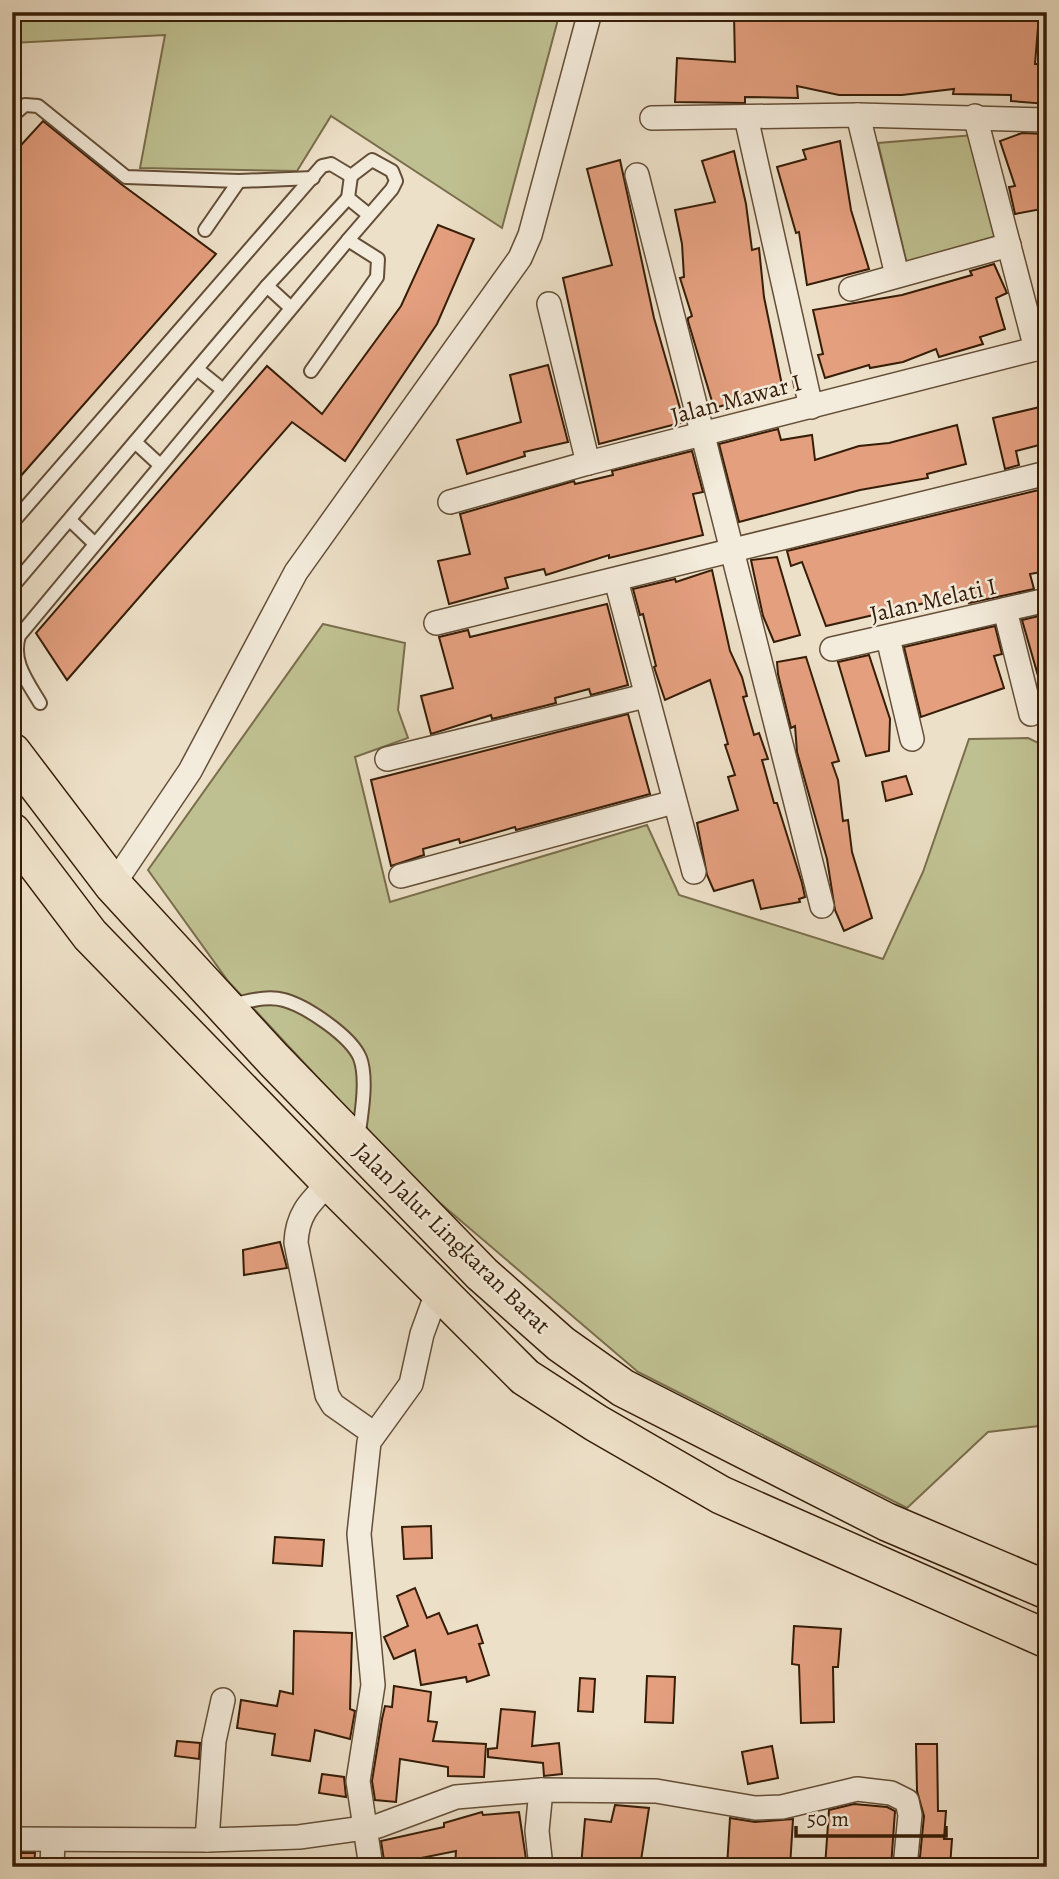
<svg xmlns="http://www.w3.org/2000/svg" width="1059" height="1879" font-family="Alegreya,serif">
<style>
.green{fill:#bfc091;stroke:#7a6e4c;stroke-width:2}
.building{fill:#e49f7f;stroke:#361d07;stroke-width:2}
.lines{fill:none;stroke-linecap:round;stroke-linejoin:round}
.service-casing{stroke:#644e37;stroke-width:16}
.minor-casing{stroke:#644e37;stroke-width:26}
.primary-casing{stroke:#361d07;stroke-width:40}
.service{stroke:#f3ebdb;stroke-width:12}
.minor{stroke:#f3ebdb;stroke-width:23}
.primary{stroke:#ede0c8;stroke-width:37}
.labels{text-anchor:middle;stroke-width:5;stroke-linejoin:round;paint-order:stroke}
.street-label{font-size:24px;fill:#361d07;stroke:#f3ebdb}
</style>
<rect width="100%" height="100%" fill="#ede0c8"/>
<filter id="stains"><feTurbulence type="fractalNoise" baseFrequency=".00286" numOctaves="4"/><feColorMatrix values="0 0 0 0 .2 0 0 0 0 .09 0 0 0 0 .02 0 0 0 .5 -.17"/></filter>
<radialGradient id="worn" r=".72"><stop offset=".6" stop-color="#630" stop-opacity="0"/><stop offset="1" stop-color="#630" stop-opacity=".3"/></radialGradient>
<g class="green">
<path d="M12,12H560L502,228L331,116L297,171L140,168L165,35L12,43Z"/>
<path d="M974,135L1000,235L907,264L878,143Z"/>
<path d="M323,624L405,643L398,710L408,738L355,757L390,902L647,825L679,895L883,959L923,872L969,739L1028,738L1047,747V1425L988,1432L907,1508L638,1372L413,1180L228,981L148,870Z"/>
</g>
<g class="building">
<path d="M1010,13L1039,15L1035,64H1047V104L1011,101V95L953,94L954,89L902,95H839L797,86L798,98L745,97V103L675,102L677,58L735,62L734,15L814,16L815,20L849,21L896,20V14Z"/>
<path d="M43,121L121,184L216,254L12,486V155Z"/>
<path d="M1022,133L1047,134V208L1015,214L1009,187L1015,186L1000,141Z"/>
<path d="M840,141L851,210L869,269L807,285L799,232L796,233L777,167L806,159L803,150Z"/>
<path d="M734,151L746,204L752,250L759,248L764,297L783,390L735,399L736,402L714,408L688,321V318L692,316L680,278L684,277L682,244L675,210L715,202L702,161Z"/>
<path d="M620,160L654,318L684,422L599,444L563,278L612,265L587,169Z"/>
<path d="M438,225L474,239L437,324L345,461L292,422L67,680L36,633L267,366L322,414L401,306Z"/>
<path d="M994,264L1007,293L996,298L1005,329L980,337L983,344L939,357L936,349L903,362L870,368L869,365L825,378L818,355L823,354L813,310L902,295L972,275L970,271Z"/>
<path d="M548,365L568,442L524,452L525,456L467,474L457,440L521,422L510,375Z"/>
<path d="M1040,407L1047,443L1016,451L1019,465L1005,469L993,418Z"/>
<path d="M957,425L966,464L927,474L928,478L860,490L739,522L719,444L778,429L781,440L812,435L815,460L859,446L889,443Z"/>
<path d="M692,451L703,492L693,494L703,535L609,558V555L546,575L544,569L505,578L508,588L449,604L438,561L470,554L460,514L574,481L575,484L613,475L612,471Z"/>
<path d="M1047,488V571L1030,574L1034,589L969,603L967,595L951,597L826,626L802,562L791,566L787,551Z"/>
<path d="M777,557L800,635L774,642L763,616L751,560Z"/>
<path d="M712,570L730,651L742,677L747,696L743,697L754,735L759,733L768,759L762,760L774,803H777L802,883L805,897L799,899L800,902L761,909L753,880L714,891L707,875L697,823L738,810L728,777L735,775L725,745L728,744L710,680L665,700L654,667L656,666L643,614L640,615L633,589L675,579L676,582Z"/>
<path d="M607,604L628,685L591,695L589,689L555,698L556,703L492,719L491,715L431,734L421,696L453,688L439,637L468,630L470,637Z"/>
<path d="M1047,614V685L1041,686L1022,620Z"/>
<path d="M995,626L1002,654L994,656L1004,688L921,717L904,647Z"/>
<path d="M869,655L890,719L889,751L866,756L838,662Z"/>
<path d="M806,657L839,761L832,763L838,780L843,821L848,820L852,852L872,918L844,931L835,910L827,859L797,752L795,726L791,728L778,674L777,662Z"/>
<path d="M628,714L650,794L516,830L515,827L460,843L459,839L423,849L424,855L391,866L371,780Z"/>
<path d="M906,776L912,794L886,801L882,782Z"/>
<path d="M280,1242L287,1268L244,1275L243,1250Z"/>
<path d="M431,1526L432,1558L404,1559L402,1527Z"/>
<path d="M275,1537L324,1540L322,1566L273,1563Z"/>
<path d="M415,1588L427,1618L439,1613L448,1634L477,1625L483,1643L479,1644L489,1675L467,1682L466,1677L421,1685L415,1650L394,1659L384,1637L408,1626L397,1596Z"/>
<path d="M794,1626L841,1629L838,1667H833L834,1722L801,1723L799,1665L792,1664Z"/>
<path d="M294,1631L352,1633L350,1709L355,1711L350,1739L315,1730L310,1761L272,1755L275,1734L237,1728L241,1700L277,1706L280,1691L293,1694Z"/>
<path d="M647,1676L675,1677L673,1723L645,1722Z"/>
<path d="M580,1678L595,1679L593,1712L578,1711Z"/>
<path d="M394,1686L431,1692L428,1721L437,1722L433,1741L486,1744L484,1777L448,1776V1767L400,1759L396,1802L375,1800L372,1781L382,1719L385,1706L392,1707Z"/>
<path d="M501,1709L535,1712L532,1746L559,1743L562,1774L544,1776L543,1763L488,1757V1749L497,1748Z"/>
<path d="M177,1741L200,1743L199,1759L175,1756Z"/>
<path d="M916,1744H937L938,1811H946L944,1839H952L950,1867H919L924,1816L917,1791Z"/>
<path d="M772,1746L778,1778L748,1784L742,1752Z"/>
<path d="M322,1774L344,1777L346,1797L319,1793Z"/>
<path d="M854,1804L887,1807L895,1811L891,1867H825L829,1810Z"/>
<path d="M615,1805L649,1808L640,1867H581L585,1819L611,1822Z"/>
<path d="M482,1812L483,1815L519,1812L526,1859L497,1867H455L456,1851L421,1858L424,1867H385L381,1841L444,1827V1823Z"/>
<path d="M730,1818L755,1822L793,1819L790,1867H727Z"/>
<path d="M12,1853H35L34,1867H12Z"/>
</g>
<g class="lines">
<defs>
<g id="service">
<path d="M12,116L25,105L38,106L126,177L239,181L313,178"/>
<path d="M351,176L348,198L369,215"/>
<path d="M205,230L239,181"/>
<path d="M267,286L291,308"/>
<path d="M197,369L223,390"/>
<path d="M135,442L160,465"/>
<path d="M70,520L95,544"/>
<path d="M12,523L322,166L331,164L351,176L372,160L392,171L396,181L392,189L348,240L378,259L377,277L311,371"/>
<path d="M12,587L267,286L348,198"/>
<path d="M40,703C27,681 11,661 19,636L348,240"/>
<path d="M230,1005C247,1002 266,995 284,1000C306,1006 351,1036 360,1058C368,1079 361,1117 358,1139"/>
</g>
<g id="minor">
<path d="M858,115L897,275"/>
<path d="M975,116L1036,349"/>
<path d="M746,117L811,407"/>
<path d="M652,118L858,115L1047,120"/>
<path d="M637,175L822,906"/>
<path d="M851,289L1009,245"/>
<path d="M549,304L588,463"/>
<path d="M450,502L588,463L1047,346"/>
<path d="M616,580L694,872"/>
<path d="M1005,610L1031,714"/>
<path d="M436,623L1047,473"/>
<path d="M888,638L912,739"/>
<path d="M832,649L1047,600"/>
<path d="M387,759L645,696"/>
<path d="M401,876L674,802"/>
<path d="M113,885L190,771L296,572L520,258L530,235L590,12"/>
<path d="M330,1182C310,1202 297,1214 296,1243L327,1395L333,1405L373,1433"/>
<path d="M541,1790L537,1831L541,1867"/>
<path d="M12,1839L207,1840L299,1837L378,1826L456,1797L541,1790L656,1791L755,1808L782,1807L857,1789L891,1793L907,1801L910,1815L905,1867"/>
<path d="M207,1840L214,1741L223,1700"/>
<path d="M52,1867L53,1840"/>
<path d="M371,1867L358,1781L373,1685L359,1534L369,1442L411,1384L422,1334L438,1290"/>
</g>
<g id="primary">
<path d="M12,752L113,885L274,1060L482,1274L561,1344L623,1388L887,1522L1047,1590"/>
<path d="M12,832L90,935L330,1182L525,1377L596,1423L721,1495L1047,1639"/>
</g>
</defs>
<use href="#service" class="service-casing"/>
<use href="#minor" class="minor-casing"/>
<use href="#primary" class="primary-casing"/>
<use href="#service" class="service"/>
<use href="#minor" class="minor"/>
<use href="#primary" class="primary"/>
</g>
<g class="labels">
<g class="street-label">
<text transform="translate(736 399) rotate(-15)" y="8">Jalan Mawar I</text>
<text transform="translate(933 600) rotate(-13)" y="8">Jalan Melati I</text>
<text transform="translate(452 1238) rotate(44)" y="8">Jalan Jalur Lingkaran Barat</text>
</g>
</g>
<rect width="1059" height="1879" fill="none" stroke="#ede0c8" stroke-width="42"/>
<rect x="14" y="14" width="1031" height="1851" fill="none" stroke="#361d07" stroke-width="3.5"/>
<rect x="21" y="21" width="1017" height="1837" fill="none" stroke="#361d07" stroke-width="2"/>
<path d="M796 1826v10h150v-10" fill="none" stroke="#361d07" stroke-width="3.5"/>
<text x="807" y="1826" font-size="21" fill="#361d07" stroke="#f3ebdb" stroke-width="5" paint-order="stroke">50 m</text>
<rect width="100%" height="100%" filter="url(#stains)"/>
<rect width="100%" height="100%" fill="url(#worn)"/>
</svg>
